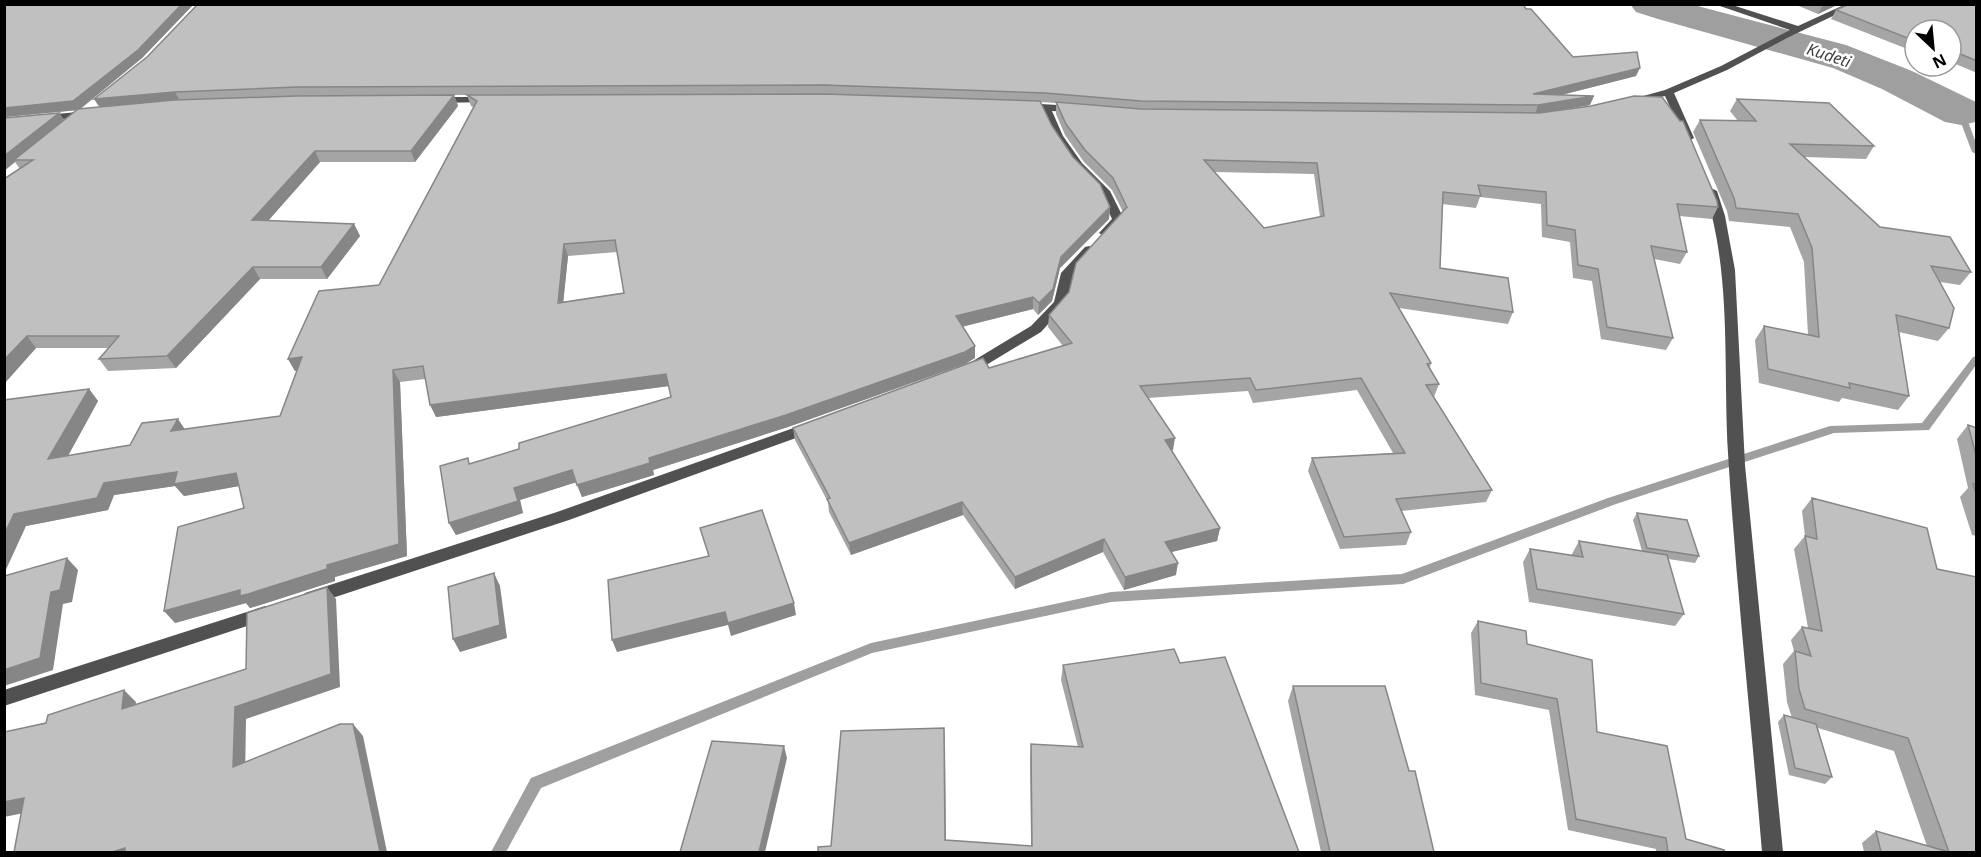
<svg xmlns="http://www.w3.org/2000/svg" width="1981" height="857" font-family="'Noto Sans',sans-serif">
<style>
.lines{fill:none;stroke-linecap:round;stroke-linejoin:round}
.stream{fill:#9f9f9f;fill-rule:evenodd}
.river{fill:#9f9f9f;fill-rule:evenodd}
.minor{fill:#515151;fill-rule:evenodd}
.wall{fill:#a5a5a5;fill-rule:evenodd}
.shaded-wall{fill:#868686}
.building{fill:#c0c0c0;stroke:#868686;stroke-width:1.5;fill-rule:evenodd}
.labels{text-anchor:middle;stroke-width:5;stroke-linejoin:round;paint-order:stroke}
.far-water-label{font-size:16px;font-style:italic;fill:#404040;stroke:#fff}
</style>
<rect width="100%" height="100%" fill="#fff"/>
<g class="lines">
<g class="stream">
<path d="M1958,110L1976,115V119L1966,116L1976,143V154L1972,152L1957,112Z"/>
<path d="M1976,356V365L1929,430L1834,433L1616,504L1403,584L1111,602L872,653L541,788L506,852H491L531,778L871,643L1111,592L1402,574L1608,498L1830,426L1922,423L1973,357Z"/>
</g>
<path class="river" d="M1630,4H1690L1846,45L1912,71L1976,102V122L1961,125L1945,122L1882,89L1833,68L1658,19L1636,12Z"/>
<g class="minor">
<path d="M1714,4H1729L1798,26L1846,4H1858L1789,37L1727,70L1674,93L1694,138L1689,141L1684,138L1665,96L1630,104L1625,101L1665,90L1721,66L1790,30Z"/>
<path d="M487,97L492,100L491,102L436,103L431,100L436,97Z"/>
<path d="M1024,103L1074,106L1079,109L1074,112L1052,111L1063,136L1082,163L1110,191L1124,219L1109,236L1105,237L1099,233L1112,219L1101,194L1074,167L1053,136L1041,110L1020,108L1019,106Z"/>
<path d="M88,111L93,114L92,116L4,125V119Z"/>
<path d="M1711,188L1717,191L1725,216L1735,270L1745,465L1783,852H1762C1751,719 1736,586 1728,453C1723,366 1732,275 1705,191Z"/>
<path d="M1089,246L1095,250L1073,274L1067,303L1041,332L973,373H963L961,370L963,367L1031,326L1054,302L1061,273L1085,247Z"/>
<path d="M813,421L818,422L820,426L818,430L569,520L311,605L305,603L302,598L305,593L557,512Z"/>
<path d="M265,606L271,608L274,613L271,618L4,706V690Z"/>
</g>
</g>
<g class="wall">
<path d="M4,4H194L142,58L80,109L99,107L147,57L1526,9L1573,57L1636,76L1561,95L1590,105L1543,113L1718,207L1712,219L1679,216L1687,252L1680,264L1654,259L1673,338L1666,350L1601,339L1592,281L1573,278L1570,242L1542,237L1541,204L1480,197L1476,208L1442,204L1440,268L1513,312L1508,324L1399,308L1431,363L1430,368L1439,384L1434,397L1492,490L1486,502L1401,511L1411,532L1406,545L1340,549L1308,471L1312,458L1393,453L1357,390L1253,403L1248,391L1148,398L1173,450L1171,451L1220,528L1217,541L1172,552L1176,575L1124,590L1103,552L1015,589L963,515L851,555L829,512L828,502L795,440L793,428L1063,346L1048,327L1049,315L1069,292L1123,212L1112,190L1084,162L1065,135L1056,114V103L1040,102L1052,126L1073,157L1110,207L1109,219L1060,268L1052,301L1038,315L1033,309L962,327L975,358L965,364L788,427L653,470L654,475L582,497L576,482L520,500L523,513L456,535L449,523L471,464L519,449L671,397L669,386L436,417L425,379L400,382L407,556L335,577V581L257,606L250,608L246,603L175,623L244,508L239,486L184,496L175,486L114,495L108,510L26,526L4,400L89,389L98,401L68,456L130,445L185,429L280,416L297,370L295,371L288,359L379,285L473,107L471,106L467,95H454L458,106L415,162H320L268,221L354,224L360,236L327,279H260L176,368L108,371L99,359L109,348H36L4,384L20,169L15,162L4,171V118L59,113L64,120L77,110L4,117ZM1214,172L1314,174L1320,217L1264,228ZM617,252L624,293L563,302L568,256Z"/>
<path d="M1794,4H1839L1818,14Z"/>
<path d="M1977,4V73L1951,62V30H1915V52L1831,19L1836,10Z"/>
<path d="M1737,99L1874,146L1866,159L1805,157L1880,227L1971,272L1960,285L1940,282L1949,328L1938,341L1899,332L1909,396L1898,410L1842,398L1839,402L1759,383L1755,340L1764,326L1808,335L1804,262L1790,227L1729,221L1727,211L1693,132L1700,120L1738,121L1730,111Z"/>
<path d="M1968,425L1977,428V536L1972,535L1960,497L1968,488L1957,439Z"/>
<path d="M1812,498L1977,852H1864L1862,843L1876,831L1927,846L1894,751L1818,728L1832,777L1825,784L1789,775L1778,722L1784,715L1792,718L1787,702L1783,664L1794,651L1791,640L1802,627L1808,628L1794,549L1805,536L1802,511Z"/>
<path d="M1637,513L1699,556L1695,563L1668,559L1684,614L1675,626L1529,602L1523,562L1530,549L1572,556V554L1579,541L1642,551L1633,520Z"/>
<path d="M1478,621L1527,644L1597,732L1686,839L1725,852H1656V849L1568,830L1549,710L1475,695L1471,633Z"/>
<path d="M1180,663L1299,852L831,846L944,728L945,840L1031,846L1030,759L1031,744L1078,747L1061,680L1063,665Z"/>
<path d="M1293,686L1409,771L1434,852H1321L1288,701Z"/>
</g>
<g class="shaded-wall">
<path d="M182,4H194L142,58L79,110L4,117V108Z"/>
<path d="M1825,4H1839L1818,14L1823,5Z"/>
<path d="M1640,68L1636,76L1530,103L1533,94Z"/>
<path d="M175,92L180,101L100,108L94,99Z"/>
<path d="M454,95L458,106L415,162L411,151Z"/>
<path d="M1594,96L1590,105L1535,114L1538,105Z"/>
<path d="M59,113L65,122L14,160L15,162L4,171V156Z"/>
<path d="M315,151L320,162L259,231L252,220Z"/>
<path d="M1110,207L1109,219L1060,268L1052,301L1038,315L1039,303L1061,257Z"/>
<path d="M354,224L360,236L327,279L321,267Z"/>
<path d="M564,244L568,256L562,315L558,303Z"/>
<path d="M253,267L260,279L176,368L167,356Z"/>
<path d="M1033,297V309L956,328V316Z"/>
<path d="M27,336L36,348L4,384V360Z"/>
<path d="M975,346V358L965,364L788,427L653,470L654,475L582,497L577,485L649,458Z"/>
<path d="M302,357L309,369L295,371L288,359Z"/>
<path d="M393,370L400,382L407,556L335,577V581L257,606L250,608L246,603L175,623L164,611L327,565Z"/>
<path d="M666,374L669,386L436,417L430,405Z"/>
<path d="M89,389L98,401L59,472L48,459Z"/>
<path d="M178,419L186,431H171Z"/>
<path d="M1175,438L1173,450L1163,453L1165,440Z"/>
<path d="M572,470L577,482L520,500L523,513L456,535L449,523L514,488Z"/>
<path d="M177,472L236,473L245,485L184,496L175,486L114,495L108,510L26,526L4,574V535L14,514L104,483Z"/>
<path d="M962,502L963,515L851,555L849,543Z"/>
<path d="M1220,528L1217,541L1163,554L1165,542Z"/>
<path d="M1104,539L1103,552L1015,589V577Z"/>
<path d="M67,558L78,570L72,602L63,604L53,670L4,686V670L51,592Z"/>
<path d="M1178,563L1176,575L1124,590L1125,577Z"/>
<path d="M494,573L500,586L507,638L460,652L453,639Z"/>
<path d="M327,587L336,599L340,687L246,719L245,779L233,767L235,707Z"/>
<path d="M794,603L796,615L731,636L728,625L617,652L612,640L725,612Z"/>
<path d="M124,690L136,702L134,722L122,709Z"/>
<path d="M353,724L363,736L387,852H380Z"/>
<path d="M944,728L945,743L946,852L945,840Z"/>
<path d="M784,746L787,758L765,852H759Z"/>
<path d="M24,798L39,810L4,817V802Z"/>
<path d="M125,848L131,852H112Z"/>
</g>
<g class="building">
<path d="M4,4H182L138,50L73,101L4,108Z"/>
<path d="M198,4H1523L1526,9H1531L1573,57L1637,52L1640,68L1533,94L1594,96L1538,105L1141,101L1045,93L824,85L297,87L175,92L94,99L147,57Z"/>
<path d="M1849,4H1977V61L1951,50V30H1915V41L1836,10Z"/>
<path d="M824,94L1040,101L1052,126L1073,157L1100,184L1110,207L1061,257L1053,289L1039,303L1033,297L956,316L975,346L965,352L786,415L649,458L650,463L577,485L572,470L514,488L518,501L449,523L440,466L468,458L469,464L519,449V443L671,397L666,374L430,405L423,366L393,370L399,544L327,565V569L248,594L240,596V590L164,611L178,527L244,508L236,473L174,484L177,472L104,483L97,498L14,514L4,535V400L89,389L48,459L130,445L142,423L178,419L171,431L280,416L302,357L288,359L319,291L379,285L477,101L467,95ZM615,240L624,293L558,303L564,244Z"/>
<path d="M454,95L411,151H315L252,220L354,224L321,267H253L167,356L99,359L119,336H27L4,360V179L33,160H14L78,109L174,100L296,96Z"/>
<path d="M1634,96L1662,97L1680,121H1683L1717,201L1718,207L1677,204L1687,252L1651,246L1673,338L1607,327L1598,269L1578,265L1575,230L1547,225L1546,192L1478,185L1481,196L1443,192L1440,268L1508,278L1513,312L1390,293L1431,363L1427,364L1439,384L1426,385L1492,490L1396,499L1411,532L1344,537L1312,458L1405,453L1361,378L1256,390L1250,378L1140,386L1175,438L1165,440L1220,528L1165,542L1178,563L1125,577L1104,539L1015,577L962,502L849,543L827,499L830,498L793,428L983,358L989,368L1072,343L1049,315L1069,292L1076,263L1127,207L1113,178L1085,150L1066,124L1056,102L1141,109L1539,113L1591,106ZM1204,160L1317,163L1324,216L1264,228Z"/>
<path d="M1737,99L1829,103L1874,146L1790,144L1880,227L1950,237L1971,272L1931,266L1954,308L1949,328L1896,315L1909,396L1849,383L1850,388L1768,369L1764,326L1819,337L1812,248L1798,214L1736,208L1734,198L1700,120L1756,121Z"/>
<path d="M59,113L4,156V118Z"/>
<path d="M1968,425L1977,428V459Z"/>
<path d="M1973,484L1977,485V496Z"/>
<path d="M1812,498L1927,528L1937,569L1977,577V852H1881L1876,831L1949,852L1908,738L1805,709L1799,689L1795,651L1811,656L1802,627L1822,631L1805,536L1817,539Z"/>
<path d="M762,510L794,603L728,623L725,612L612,640L608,580L709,556L700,528Z"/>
<path d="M1637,513L1687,520L1699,556L1647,548Z"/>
<path d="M1579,541L1667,555L1684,614L1537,589L1530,549L1583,557Z"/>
<path d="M67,558L60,590L51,592L40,658L4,670V576Z"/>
<path d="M494,573L500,625L453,639L448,587Z"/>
<path d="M327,587L331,674L235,707L233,767L340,724H353L380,852H125V848L112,852H14L24,798L4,802V732L46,723L48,715L124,690L122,709L246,669L247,613Z"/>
<path d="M1478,621L1526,631L1527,644L1592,660L1597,732L1667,746L1686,839L1724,850L1725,852H1668L1666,838L1576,819L1557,699L1481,683Z"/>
<path d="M1174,649L1180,663L1225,657L1299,852H818V847L831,846L841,731L944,728L945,840L1032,846L1031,744L1083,747L1063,665Z"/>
<path d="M1293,686H1385L1409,771H1415L1434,852H1330Z"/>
<path d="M1784,715L1816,724L1832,777L1795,768Z"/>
<path d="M712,741L784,746L759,852H680Z"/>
</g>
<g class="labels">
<g class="far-water-label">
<text transform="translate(1829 55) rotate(18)" y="6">Kudeti</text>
</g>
</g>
<rect width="1981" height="857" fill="none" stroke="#000000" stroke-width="12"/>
<g transform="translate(1933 48) rotate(154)"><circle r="28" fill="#ffffff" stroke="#999999" stroke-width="1.5"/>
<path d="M0-4.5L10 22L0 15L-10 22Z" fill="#000000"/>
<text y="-9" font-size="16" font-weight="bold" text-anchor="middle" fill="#000000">N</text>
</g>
</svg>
